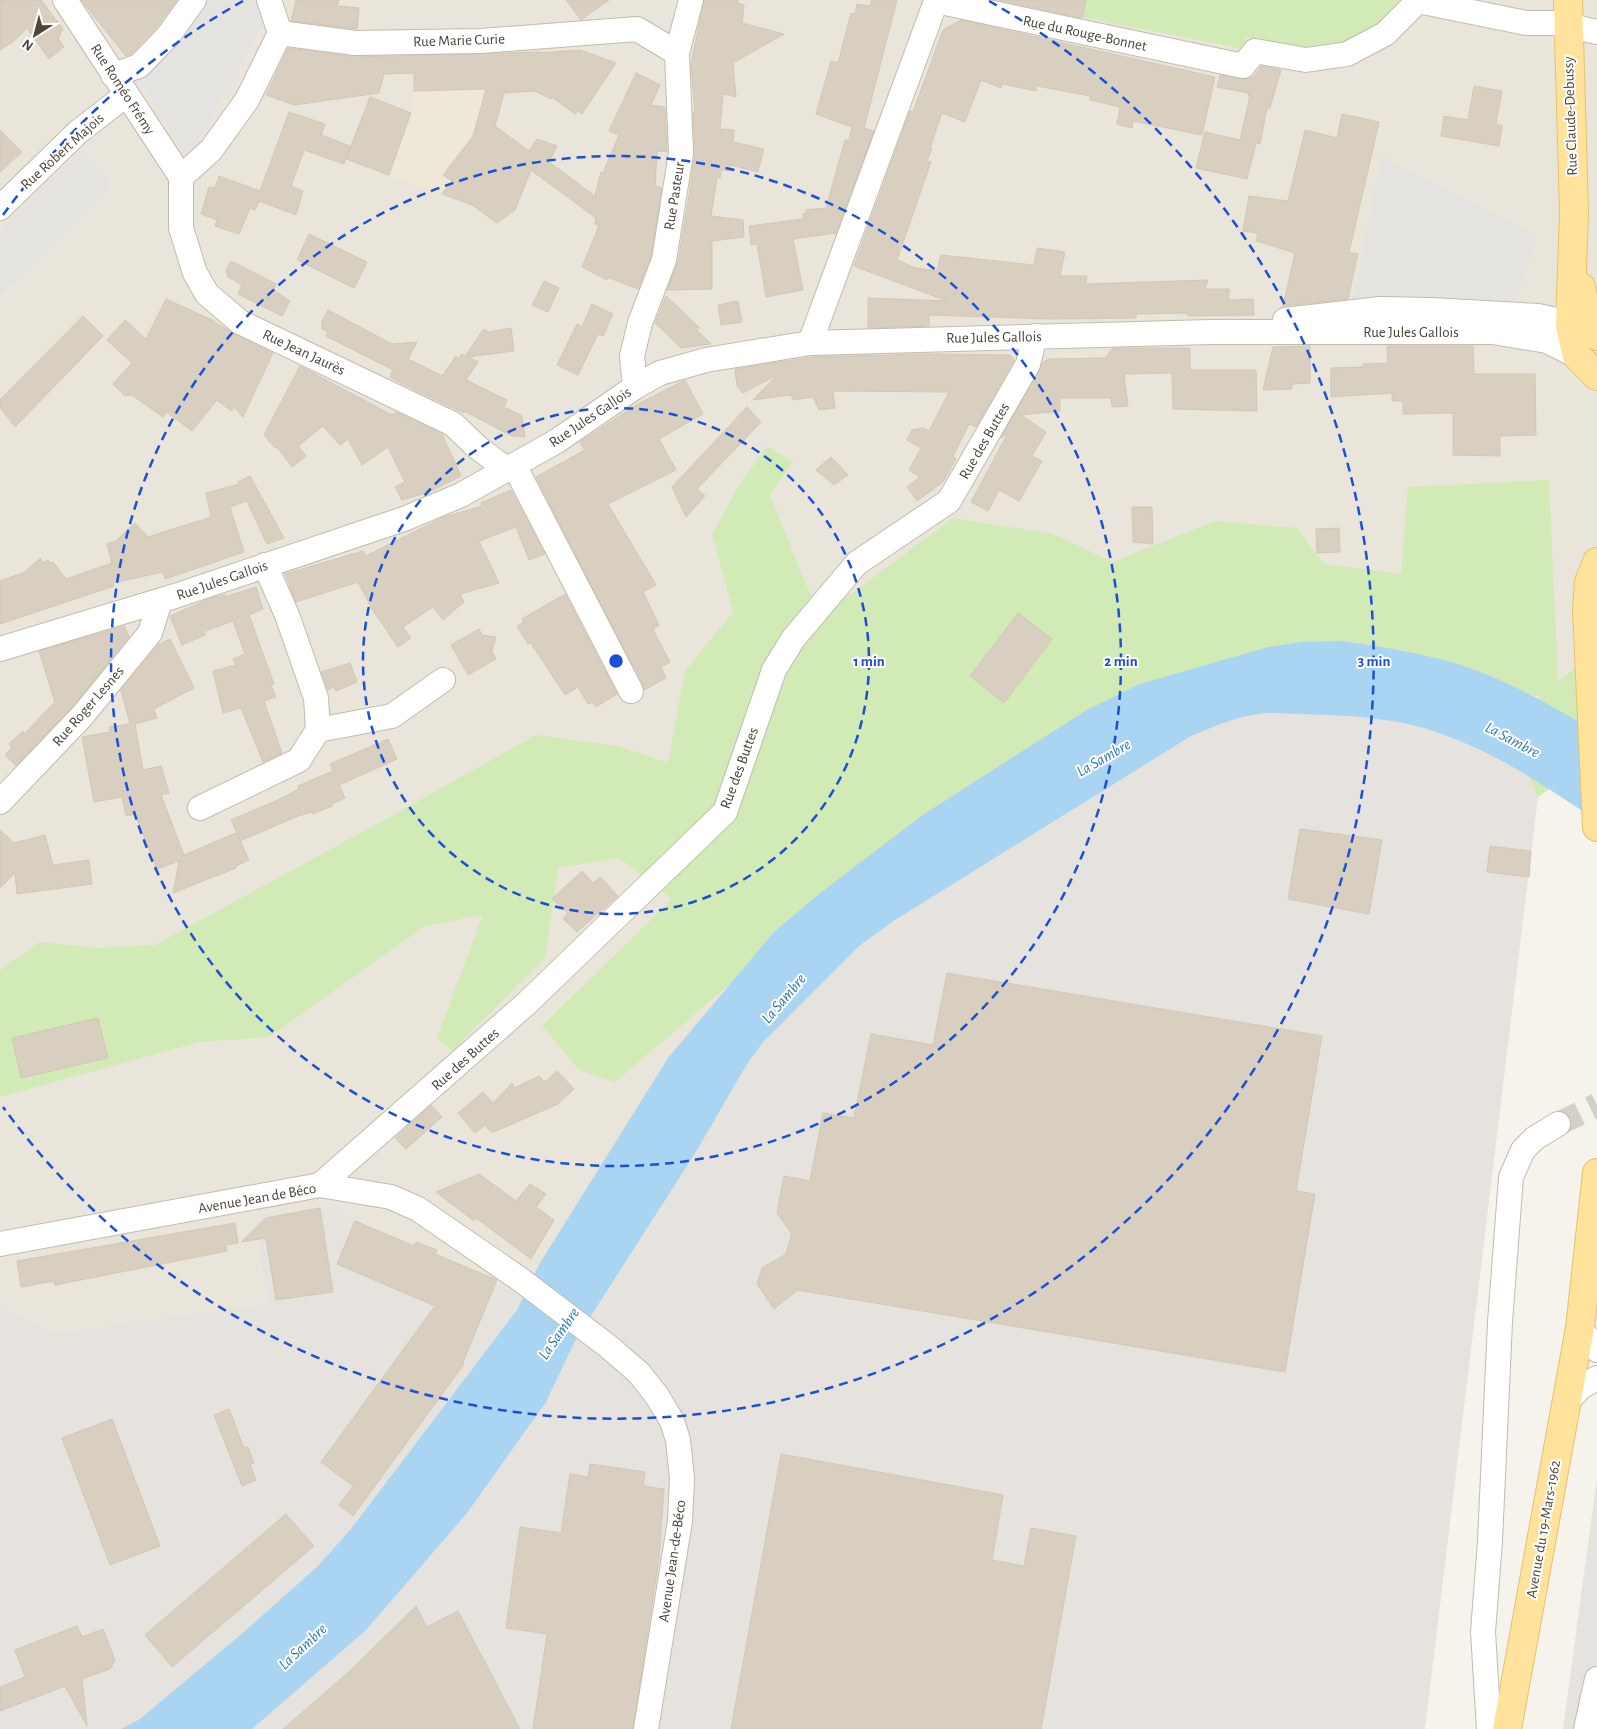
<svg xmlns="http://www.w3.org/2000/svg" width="1597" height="1729" font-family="'Alegreya Sans',sans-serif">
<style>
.residential{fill:#eae5da}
.industrial{fill:#e6e2dd}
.education{fill:#efe8d6}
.green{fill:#d2eab5}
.parking{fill:#e5e3e0}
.water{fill:#a9d4f2}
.building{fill:#d8cfc1;stroke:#d3c7b4}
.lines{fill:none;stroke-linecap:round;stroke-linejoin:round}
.minor-tunnel{stroke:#d4d0c8;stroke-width:24;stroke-dasharray:24 12;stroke-linecap:butt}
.minor-casing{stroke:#c2bbae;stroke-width:26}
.major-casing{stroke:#e6c16a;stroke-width:30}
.minor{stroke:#fff;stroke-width:24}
.major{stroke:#ffe39c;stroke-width:28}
.ring{fill:none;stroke:#1d4ed8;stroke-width:2.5;stroke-dasharray:9 6}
.labels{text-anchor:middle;stroke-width:4;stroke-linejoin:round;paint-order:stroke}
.street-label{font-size:15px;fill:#4b4439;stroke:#fff}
.water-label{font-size:16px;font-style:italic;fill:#2e7ab2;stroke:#fff}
.centre{fill:#1d4ed8;stroke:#fff;stroke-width:2.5}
.ring-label{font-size:15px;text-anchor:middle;font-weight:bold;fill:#1d4ed8;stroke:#fff;stroke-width:4;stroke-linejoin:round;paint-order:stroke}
</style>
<rect width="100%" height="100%" fill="#f6f3ec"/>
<path class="residential" d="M0,0H1597V647L1504,731L568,1317L255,1217L267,1303L57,1333L0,1307Z"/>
<g class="industrial">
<path d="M1307,684L1504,730L1538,797L1425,1729H0V1307L57,1333L267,1303L255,1217L323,1207L568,1317L802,978L1183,715Z"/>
<path d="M1597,1478V1729H1563Z"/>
</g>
<path class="education" d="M516,49V78H508L491,141L465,202L389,175L411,113L416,81L414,51Z"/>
<g class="green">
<path d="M995,0H1406L1380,28L1347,41L1308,48L1247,37L1244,49Z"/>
<path d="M767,446L793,462L770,495L811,596L832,608L953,518L1053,534L1113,562L1215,521L1297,528L1324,564L1401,574L1408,487L1549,480L1558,682L1597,647V756L1538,797L1505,730L1541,697L1351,651L829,900L615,1082L579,1070L542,1026L672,899L619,858L558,868L545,958L452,1051L437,1038L483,915L425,926L269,1037L199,1042L0,1097V970L40,942L98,948L155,945L377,824L536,735L618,746L668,763L685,671L733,612L712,534L740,484Z"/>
</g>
<g class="parking">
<path d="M201,0H276L189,158L132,69Z"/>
<path d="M82,149L112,185L0,296V231Z"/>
<path d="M1382,156L1538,235L1515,304L1352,301Z"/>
</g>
<path class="water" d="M1342,641C1382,647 1422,653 1461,665C1509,681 1554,706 1597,733V821C1548,788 1499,754 1442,734C1397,717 1344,715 1297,714C1287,714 1276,712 1266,713C1240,715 1215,726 1191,736L895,920L859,946L764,1041L747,1064L697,1150L575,1341L546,1402L467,1513L366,1630L252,1729H121L140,1719L244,1632L318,1566L351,1529L517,1310L540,1263L668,1058L774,932L819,894L924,814L1087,710L1140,684L1268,647L1302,642Z"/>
<g class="building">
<path d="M0,0H41L63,29L58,38L64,47L49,59L27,28L13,42L0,50Z"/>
<path d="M81,0H177L157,27L131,54L126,56Z"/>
<path d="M296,0H339L337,6L359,8L357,29L291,21Z"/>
<path d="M566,0H609L581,20Z"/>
<path d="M704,0H738L737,3L744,5L742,23L784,34L733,63L736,97L723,94L720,129L734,130L733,142L764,149L758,172L731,165L730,171L721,170L720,178H717L711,216L743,220L744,237L712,241V289L667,290L678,262L689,196L695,153L693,112H695L691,64Z"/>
<path d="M872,0H897L864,128L874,131L836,233L793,239L803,290L766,297L757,244L751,245L749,226L803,219V214L806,213V210L826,208L845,140H849L852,127L816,114L831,61L838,63L851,13L855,14L857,4L870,6Z"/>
<path d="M999,0H1086L1082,18Z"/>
<path d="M961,20L1215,77L1202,135L1133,121L1132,128L1117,124L1120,107L1090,100V96L1037,86L1036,91L1002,84L1001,88L981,80L965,122L942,113L930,148L932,149L927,161L931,162L897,260L916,268L937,271L941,255L1034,265L1037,248L1065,252L1060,276H1087L1086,284L1208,280L1205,289H1229V300L1253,299L1254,315L1188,316L1187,313L1136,314V318L1050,319L929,315V326L868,328V298L947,301L854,266L910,111L913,112L943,30Z"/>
<path d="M288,48L355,57L540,52L538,53L580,50L616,63L582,114L578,111L575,114L552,97L551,99L535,91L504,93L495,126L529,151L537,139L557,146L549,162L595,196L601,172L603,173L619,135L609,131L636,73L660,85L651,105L665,107L667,152L657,151L655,186L662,188L651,256L638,289L607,277V280L582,267L599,226L595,224L596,218L531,170L515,210L497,223L472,205L442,194L452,181L443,175L473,136L486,89L414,91V73L384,74L379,93L294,105L266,95Z"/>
<path d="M1261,66L1281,70L1270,108H1267L1260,144L1256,143L1247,179L1196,168L1205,132L1240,140L1250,96H1248L1249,93L1217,87L1220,75L1247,79L1254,76Z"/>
<path d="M1474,86L1502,91L1496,124L1502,126L1499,146L1441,136L1444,116L1468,120Z"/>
<path d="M370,97L411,113L389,175L346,159Z"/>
<path d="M289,112L325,124L321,135L350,146L344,164L304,150L291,186L303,191L296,215L259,201L255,210L250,208L239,234L215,226L217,220L201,214L209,187L215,188L219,176L260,191Z"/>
<path d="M1342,114L1379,122L1349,253L1358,254L1348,299L1283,306L1295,253L1256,241L1258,233L1243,231L1249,196L1288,201L1305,130L1337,138Z"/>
<path d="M0,130L22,152L0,172Z"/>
<path d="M309,234L367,262L354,288L297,260Z"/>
<path d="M231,261L276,284L274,290L290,301L282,316L238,294L242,285L228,277L226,270Z"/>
<path d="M544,281L559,288L548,312L532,305Z"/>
<path d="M666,296L700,328H695L711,344L681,348L655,323Z"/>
<path d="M166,299L212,320L234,334L273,353L243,417L234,407L231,411L217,400L192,431L167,412L163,417L132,395L125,396L113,384L132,363L107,340L125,320L146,339Z"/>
<path d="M738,301L742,322L721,325L718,305Z"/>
<path d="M592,304L613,314L603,336L598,334L578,375L557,365L577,324L582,327Z"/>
<path d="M328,310L392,344L417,342L408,359L442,376L456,356L458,359L462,354L465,356L484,329L488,332L511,328L514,351L468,357L478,362L466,380L507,400L504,407L522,416L525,437L512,436L464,411V413L415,390L390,377L393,370L326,336L328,332L322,329V322Z"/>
<path d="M83,316L103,336L15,427L0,407V400Z"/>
<path d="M1310,346V383L1292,384V389L1263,390L1273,347Z"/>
<path d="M1387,346H1473L1474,374H1535L1536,435L1500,436V456L1453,455V413L1403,414V401H1392V393L1331,397V368L1363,367V364L1388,363Z"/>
<path d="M1113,348H1190V370H1256L1257,411L1173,409L1172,373L1124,374L1128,406L1112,407L1111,398H1060V411L1021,415L1046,432L1032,456L1042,461L1019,501L999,490L988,511L971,502L1008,433L1001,438L1043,362L1049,359L1105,358Z"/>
<path d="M926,354L1010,355L1014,360L976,427L969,424L953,456L956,459L943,482L917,501L907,487L920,477L909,470L921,448L907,440L912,430L923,428L929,431L949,392L833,391L835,408L819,410L813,397L794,400L790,395L753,400L777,375L743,393L737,386L735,369L812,357Z"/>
<path d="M300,366L392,415L396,412L442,434L461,476L429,492L402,500L395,487L405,482L388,447L362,465L348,439L340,445L323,426L298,446L306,456L292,467L277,447L275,448L264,435Z"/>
<path d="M685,380L703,414L659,439L676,470L608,504L656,585L643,592L659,625L653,630L670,662L661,667L666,678L644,690L536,477L585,450L580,442L636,405Z"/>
<path d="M747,407L761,422L697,489L705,496L686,517L672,487Z"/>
<path d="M831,457L848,475L834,485L816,470Z"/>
<path d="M250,476L284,538L267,544L247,501L230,507L244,552L165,579L163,572L113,583L114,586L0,624V581L25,572L40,558L44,563L48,560L50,563L53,562L66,579L112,563L107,544L116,541L135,523L148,537L211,517L206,493L240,484L238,482Z"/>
<path d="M511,490L545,554L529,560L516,527L479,541L499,583L460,594L464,602L443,620L433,607L403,627L411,638L398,647L372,609L358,582L296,602L285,574L363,551L366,556L444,517L482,506L481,503Z"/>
<path d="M1132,507H1152L1153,544L1133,542Z"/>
<path d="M1339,528L1340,552L1317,553L1316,529Z"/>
<path d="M256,587L263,609L249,615L274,684L271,685L276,697L264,701L282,753L263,762L241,708L223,713L213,671L236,665L233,659L245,654L233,621L205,631V635L182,645L170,616L211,598L225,595V597Z"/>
<path d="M565,594L617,694L596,707L593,702L588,704L578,687L565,695L531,643L528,644L517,626L524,622L522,619Z"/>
<path d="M1018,613L1052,639L1004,703L970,676Z"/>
<path d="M125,626L129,637L72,707L16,766L5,755L12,747L9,744L23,731L24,734L55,702L39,651Z"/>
<path d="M479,629L482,635L496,637L492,652L496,659L468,675L451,645Z"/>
<path d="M170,639L194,688L154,709L157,718L135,724L143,770L161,766L169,793L161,795L184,855L236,833L240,840L231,820L278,800L299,789L298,786L333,771L330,764L388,739L397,759L339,785L345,798L332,804V806L313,814L312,812L298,816L240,841L249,860L236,866V868L173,893L179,861L157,869L135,814L126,816L122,797L94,802L82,737L110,732L109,727L130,724L121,690L158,645Z"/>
<path d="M350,663L357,682L336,691L334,687L328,690L321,672Z"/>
<path d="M1300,829L1382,840L1369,914L1288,899Z"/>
<path d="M0,830L14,843L45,835L53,865L89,860L92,884L17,894L15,873L0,888Z"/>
<path d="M1490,846L1531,851L1529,877L1487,872Z"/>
<path d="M582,871L593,883L600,877L618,896L577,932L563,919L568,913L552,899Z"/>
<path d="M947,973L1322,1036L1296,1191L1315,1194L1285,1372L798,1290L774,1309L757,1284L762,1268L786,1254L792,1234L777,1213L784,1176L810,1181L823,1113L854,1118L871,1034L933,1045Z"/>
<path d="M98,1018L108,1058L21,1078L12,1038Z"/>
<path d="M557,1071L574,1089L558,1104L496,1131L491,1132L485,1125L475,1133L458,1113L483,1092L493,1103L512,1083L514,1088L539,1076L545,1082Z"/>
<path d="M431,1105L442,1117L406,1149L395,1138Z"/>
<path d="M479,1174L516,1201L530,1184L546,1194L536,1207L554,1220L531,1259L476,1218L474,1221L436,1192Z"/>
<path d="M320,1208L333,1292L276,1300L266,1238L241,1242L266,1218Z"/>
<path d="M355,1221L414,1246L416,1242L437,1250L435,1254L497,1280L463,1362L464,1364L353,1516L339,1505L353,1486L321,1462L435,1306L337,1264Z"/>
<path d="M235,1223L238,1243L226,1245L227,1251L55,1285L54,1281L21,1287L17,1261Z"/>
<path d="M229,1409L244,1448L248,1447L254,1463L250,1464L256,1480L242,1486L214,1415Z"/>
<path d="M112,1419L160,1546L110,1565L62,1438Z"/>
<path d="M781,1454L1003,1495L992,1560L1024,1566L1031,1528L1076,1536L1041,1729H731Z"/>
<path d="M590,1464L645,1472L643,1486L664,1489L659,1558L633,1729H533L547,1634L506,1628L520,1527L561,1533L570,1474L588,1477Z"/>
<path d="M286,1514L314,1546L172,1667L145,1635Z"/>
<path d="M416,1606L427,1627L458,1611L520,1729H283L350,1671Z"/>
<path d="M77,1626L82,1637L103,1629L115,1660L110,1669L82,1679L87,1726L65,1686L0,1711V1687L25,1677L15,1650Z"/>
</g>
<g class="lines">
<path class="minor-tunnel" d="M1558,1124L1597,1105"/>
<defs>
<g id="minor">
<path d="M65,0L181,177"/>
<path d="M936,1L1243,66L1255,51L1306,60L1347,54L1385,34L1418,1L1526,23H1559L1597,32"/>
<path d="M280,33L355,43L481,41L637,29L677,53"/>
<path d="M113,75L139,66L168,36L194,0"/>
<path d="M181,177V228L195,273L207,294L240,322L453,424L477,447L506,469"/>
<path d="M181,177L211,150L247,100L280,33L269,0"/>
<path d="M0,208L78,132L126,95"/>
<path d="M1285,320L1380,309L1431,310L1538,316L1557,320L1584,333"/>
<path d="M810,343L936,1"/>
<path d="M635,387L632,356L640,323L664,260L681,153L677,53L691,0"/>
<path d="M514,465L631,691"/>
<path d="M0,649L175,596L404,519L461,495L557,441L635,387L660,373L706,360L810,343L1211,332H1493L1547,341L1577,356"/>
<path d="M318,730L392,716L443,680"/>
<path d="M0,802L82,716L150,633L160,601"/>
<path d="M200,808L299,760L318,730L316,698L287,615L265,565"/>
<path d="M320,1185L527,1003L725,812L774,670L793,639L857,563L949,501L1028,364L1035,336"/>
<path d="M0,1244L320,1185L391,1197L418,1209L521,1280L609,1347L639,1373L657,1396L672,1421L678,1440L682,1478L680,1521L646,1729"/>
<path d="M1580,1328L1597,1350"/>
<path d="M1565,1404L1581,1387L1597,1378"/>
<path d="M1489,1729L1483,1632L1490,1541L1500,1322L1511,1177L1523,1150L1535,1138L1558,1124"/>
<path d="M1586,1729L1597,1679"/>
</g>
<g id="major">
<path d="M1568,0L1574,212L1570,326L1577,356L1597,376"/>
<path d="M1581,287L1589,325L1597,336"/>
<path d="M1597,562L1589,582L1587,610L1597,827"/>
<path d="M1507,1729L1580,1328L1597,1173"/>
</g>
</defs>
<use href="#minor" class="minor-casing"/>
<use href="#major" class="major-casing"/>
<use href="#minor" class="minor"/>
<use href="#major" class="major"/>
</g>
<g class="ring">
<circle cx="616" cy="661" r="253"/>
<circle cx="616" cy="661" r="505"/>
<path d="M3 215A758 758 0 0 1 243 1M989 1A758 758 0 1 1 3 1107"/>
</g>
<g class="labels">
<g class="street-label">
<text transform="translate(1085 33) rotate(12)" y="5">Rue du Rouge-Bonnet</text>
<text transform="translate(459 40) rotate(-2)" y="5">Rue Marie Curie</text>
<text transform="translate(123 89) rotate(57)" y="5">Rue Roméo Frémy</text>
<text transform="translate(1570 116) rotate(-92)" y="5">Rue Claude-Debussy</text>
<text transform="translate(62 151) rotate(-42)" y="5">Rue Robert Majois</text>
<text transform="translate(674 196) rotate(-81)" y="5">Rue Pasteur</text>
<text x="1411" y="337">Rue Jules Gallois</text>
<text transform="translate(994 337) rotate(-1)" y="5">Rue Jules Gallois</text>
<text transform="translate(304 352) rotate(25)" y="5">Rue Jean Jaurès</text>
<text transform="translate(590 417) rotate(-34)" y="5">Rue Jules Gallois</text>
<text transform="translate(984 441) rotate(-60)" y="5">Rue des Buttes</text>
<text transform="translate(222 580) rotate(-19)" y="5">Rue Jules Gallois</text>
<text transform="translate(88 706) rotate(-49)" y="5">Rue Roger Lesnes</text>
<text transform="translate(739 768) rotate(-70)" y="5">Rue des Buttes</text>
<text transform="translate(465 1059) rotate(-42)" y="5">Rue des Buttes</text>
<text transform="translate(257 1198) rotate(-10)" y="5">Avenue Jean de Béco</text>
<text transform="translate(1543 1529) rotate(-80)" y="5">Avenue du 19-Mars-1962</text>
<text transform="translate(672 1561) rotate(-82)" y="5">Avenue Jean-de-Béco</text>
</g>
<g class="water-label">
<text transform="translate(1513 739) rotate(28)" y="6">La Sambre</text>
<text transform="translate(1103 757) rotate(-30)" y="6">La Sambre</text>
<text transform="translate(783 998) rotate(-50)" y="6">La Sambre</text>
<text transform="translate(558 1333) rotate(-55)" y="6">La Sambre</text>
<text transform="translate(302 1646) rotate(-43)" y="6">La Sambre</text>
</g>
</g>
<circle cx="616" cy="661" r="8" class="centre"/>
<g class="ring-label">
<text x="869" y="666">1 min</text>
<text x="1121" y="666">2 min</text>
<text x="1374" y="666">3 min</text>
</g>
<g transform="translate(35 35) rotate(216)" stroke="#ffffff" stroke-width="4" paint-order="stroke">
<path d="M0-4L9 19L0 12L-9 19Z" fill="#4b4439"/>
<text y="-8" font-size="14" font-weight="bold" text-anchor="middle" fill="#4b4439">N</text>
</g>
</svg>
